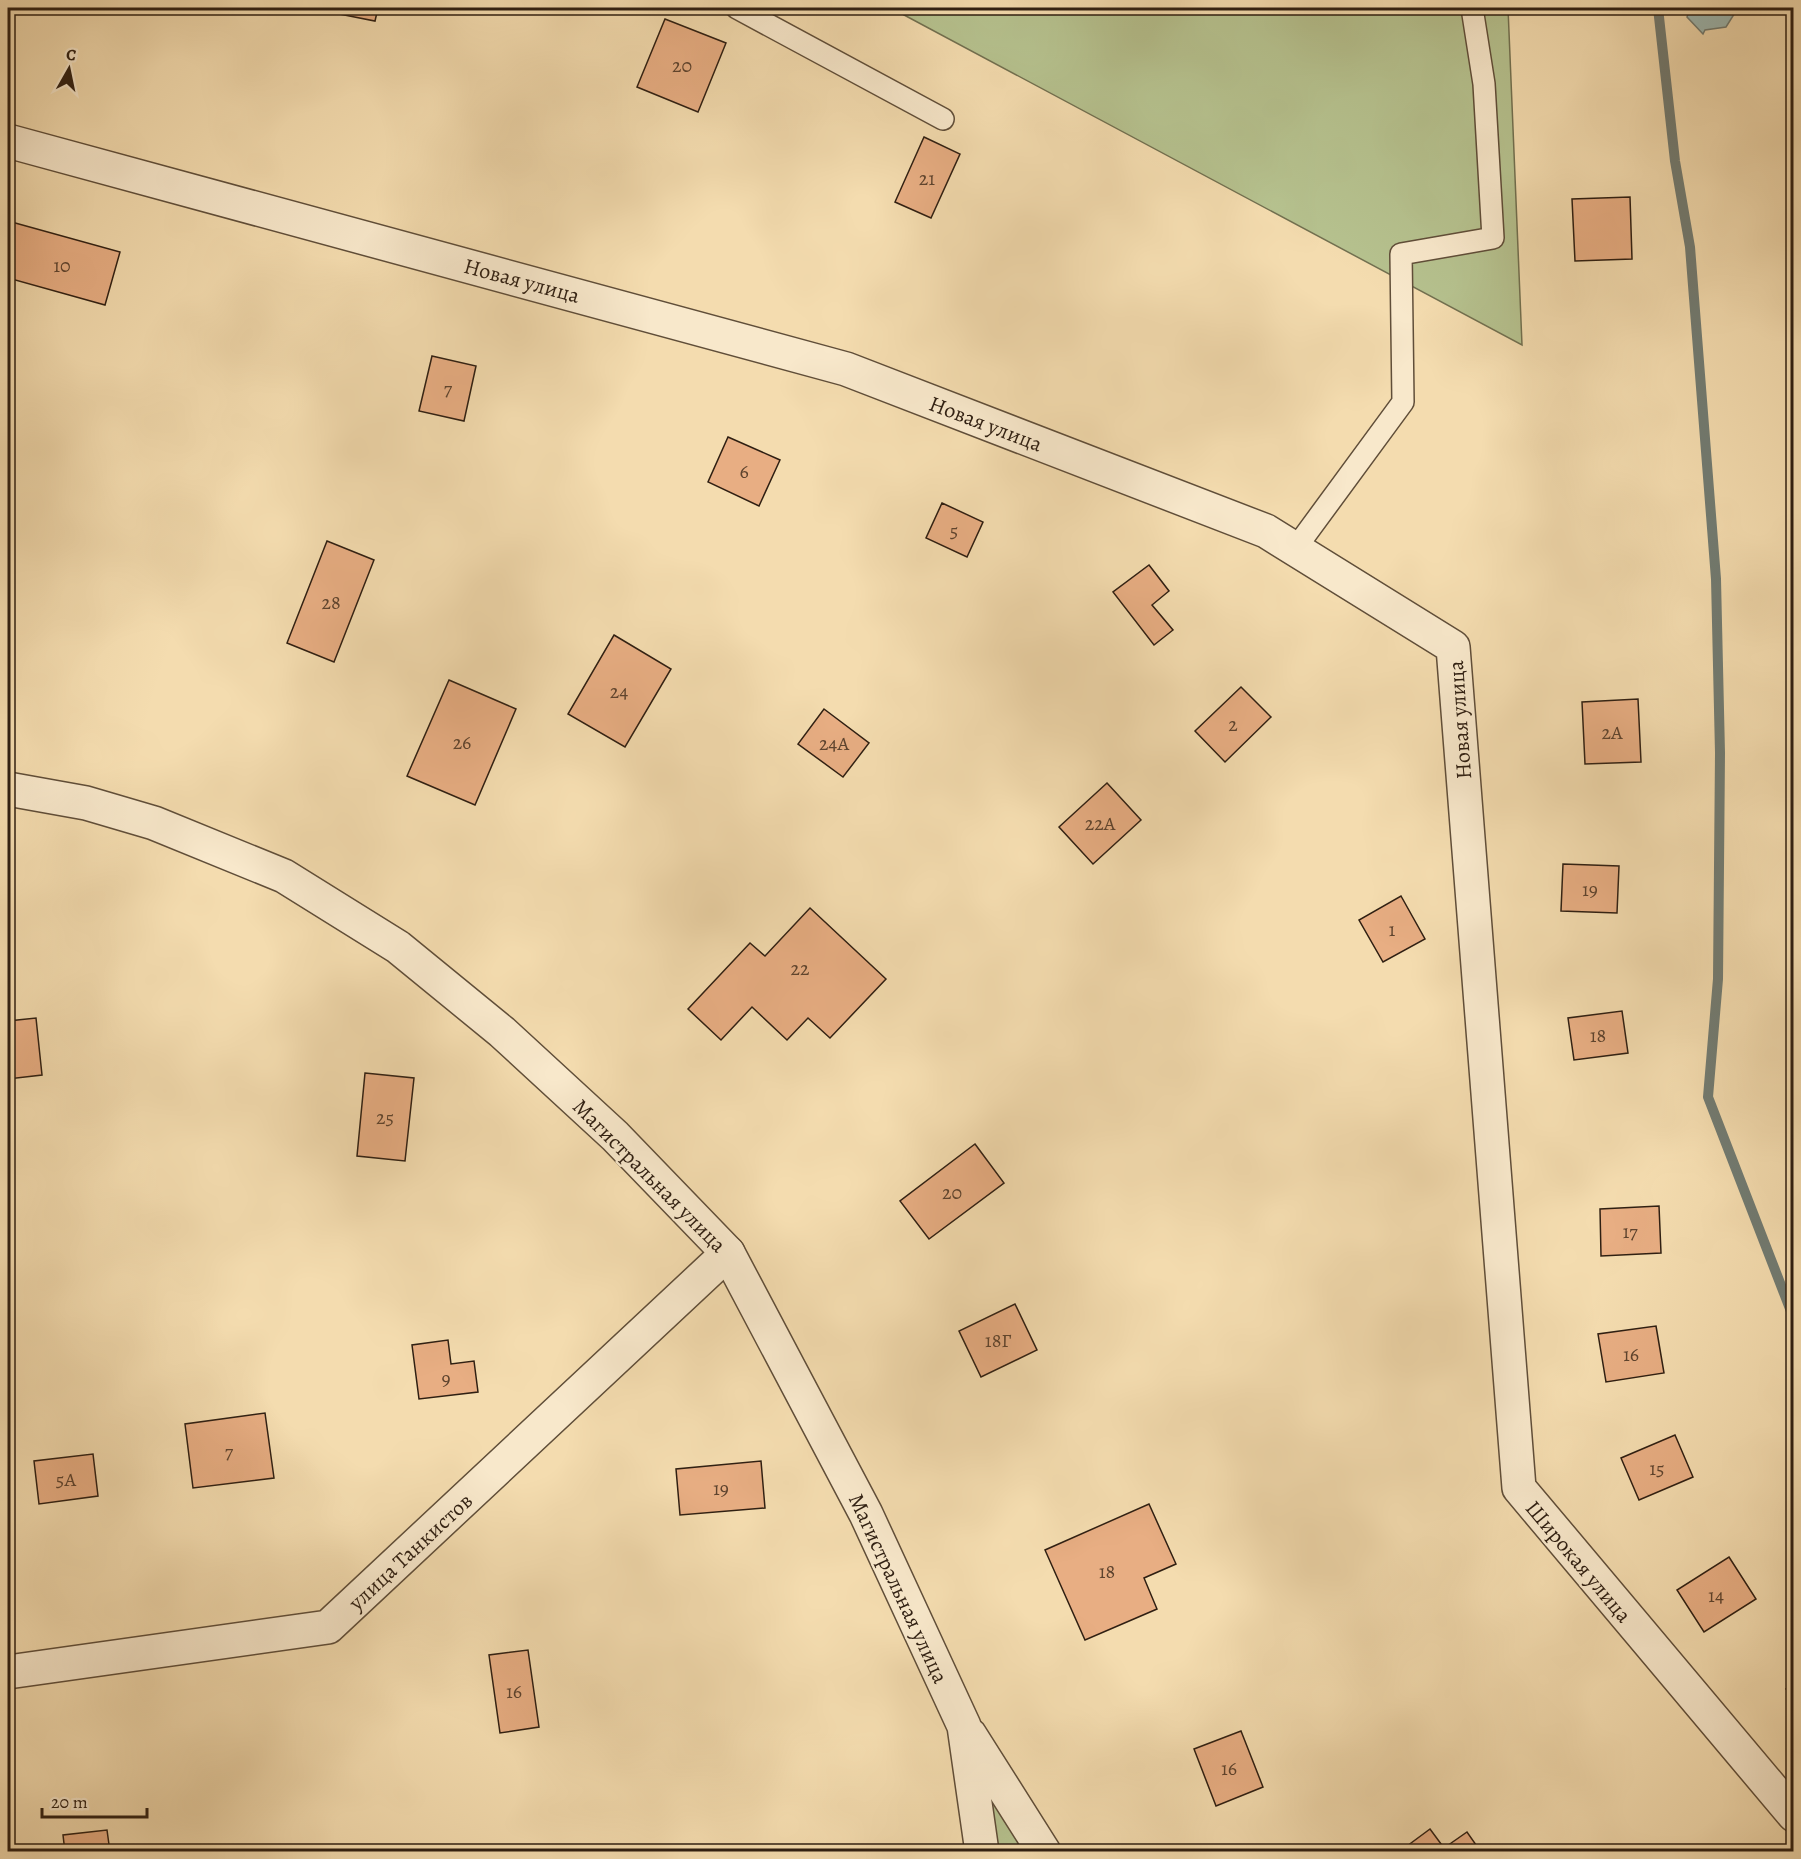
<svg xmlns="http://www.w3.org/2000/svg" width="1801" height="1859" font-family="Alegreya,serif">
<style>
.green{fill:#b6c28f;stroke:#727050;stroke-width:1.5}
.water{fill:#9ebab4;stroke:#727c73;stroke-width:1.5}
.lines{fill:none;stroke-linecap:round;stroke-linejoin:round}
.stream{stroke:#727c73;stroke-width:10}
.building{fill:#e8ae83;stroke:#2f1f12;stroke-width:1.5}
.lane-casing{stroke:#604e39;stroke-width:24}
.street-casing{stroke:#604e39;stroke-width:36}
.lane{stroke:#f8e8cb;stroke-width:21}
.street{stroke:#f8e8cb;stroke-width:33}
.labels{text-anchor:middle;stroke-width:4.5;stroke-linejoin:round;paint-order:stroke}
.number-label{font-size:20px;fill:#5d432e}
.street-label{font-size:22px;fill:#2f1f12;stroke:#f8e8cb}
</style>
<rect width="100%" height="100%" fill="#f4dcaf"/>
<filter id="stains"><feTurbulence type="fractalNoise" baseFrequency=".00333" numOctaves="4"/><feColorMatrix values="0 0 0 0 .2 0 0 0 0 .09 0 0 0 0 .02 0 0 0 .5 -.17"/></filter>
<radialGradient id="worn" r=".72"><stop offset=".6" stop-color="#630" stop-opacity="0"/><stop offset="1" stop-color="#630" stop-opacity=".3"/></radialGradient>
<g class="green">
<path d="M891,8H1508L1522,345Z"/>
<path d="M984,1786L1028,1851H994Z"/>
</g>
<path class="water" d="M1690,8H1738L1726,27L1705,30L1703,34L1687,17Z"/>
<g class="lines">
<path class="stream" d="M1658,8L1675,161L1690,247L1716,579L1720,753L1718,979L1708,1097L1794,1319"/>
</g>
<g class="building">
<path d="M325,8H378L375,21L324,11Z"/>
<path d="M665,19L726,43L698,112L637,87Z"/>
<path d="M924,137L960,154L931,218L895,202Z"/>
<path d="M1630,197L1632,259L1575,261L1572,199Z"/>
<path d="M8,221L120,252L105,305L8,278Z"/>
<path d="M432,356L476,366L464,421L419,411Z"/>
<path d="M728,437L780,460L759,506L708,482Z"/>
<path d="M942,503L983,522L967,557L926,538Z"/>
<path d="M327,541L374,560L334,662L287,643Z"/>
<path d="M1149,565L1169,591L1152,605L1173,630L1154,645L1113,592Z"/>
<path d="M614,635L671,669L625,747L568,714Z"/>
<path d="M449,680L516,709L475,805L407,776Z"/>
<path d="M1241,687L1271,717L1225,762L1195,731Z"/>
<path d="M1638,699L1641,762L1585,764L1582,702Z"/>
<path d="M824,709L869,743L843,777L798,744Z"/>
<path d="M1107,783L1141,820L1093,864L1059,827Z"/>
<path d="M1563,864L1619,866L1617,913L1561,911Z"/>
<path d="M1401,896L1425,939L1383,962L1359,920Z"/>
<path d="M810,908L886,979L830,1038L808,1018L787,1040L752,1007L721,1040L688,1009L750,943L765,956Z"/>
<path d="M1622,1011L1628,1053L1574,1060L1568,1018Z"/>
<path d="M36,1018L42,1075L8,1079V1021Z"/>
<path d="M365,1073L414,1078L405,1161L357,1156Z"/>
<path d="M975,1144L1004,1183L929,1239L900,1201Z"/>
<path d="M1659,1206L1661,1253L1601,1256L1600,1209Z"/>
<path d="M1015,1304L1037,1350L981,1377L959,1331Z"/>
<path d="M1656,1326L1664,1373L1606,1382L1598,1334Z"/>
<path d="M448,1340L451,1364L474,1361L478,1392L419,1399L412,1345Z"/>
<path d="M265,1413L274,1478L193,1488L185,1424Z"/>
<path d="M1675,1435L1693,1477L1639,1500L1621,1458Z"/>
<path d="M93,1454L98,1496L39,1504L34,1461Z"/>
<path d="M761,1461L765,1508L680,1515L676,1469Z"/>
<path d="M1149,1504L1176,1564L1144,1578L1157,1609L1085,1640L1045,1550Z"/>
<path d="M1729,1557L1756,1599L1704,1632L1677,1590Z"/>
<path d="M528,1650L539,1727L500,1733L489,1655Z"/>
<path d="M1794,1683V1700L1786,1689Z"/>
<path d="M1241,1731L1263,1787L1216,1806L1194,1749Z"/>
<path d="M1430,1829L1444,1848L1467,1832L1481,1852H1399Z"/>
<path d="M107,1830L110,1852H65L63,1835Z"/>
<path d="M288,1845L289,1852H256V1850Z"/>
</g>
<g class="lines">
<defs>
<g id="lane">
<path d="M737,8L943,119"/>
<path d="M1295,549L1403,402L1401,254L1493,238L1484,84L1472,8"/>
</g>
<g id="street">
<path d="M8,141L846,369L1266,531L1453,647L1519,1488L1794,1815"/>
<path d="M8,789L86,803L154,823L284,876L398,947L502,1032L615,1136L728,1253L866,1514L964,1726L982,1852"/>
<path d="M8,1672L328,1627L728,1253"/>
<path d="M970,1735L1044,1852"/>
</g>
</defs>
<use href="#lane" class="lane-casing"/>
<use href="#street" class="street-casing"/>
<use href="#lane" class="lane"/>
<use href="#street" class="street"/>
</g>
<g class="labels">
<g class="number-label">
<text x="682" y="72">20</text>
<text x="927" y="185">21</text>
<text x="62" y="272">10</text>
<text x="448" y="395">7</text>
<text x="744" y="478">6</text>
<text x="954" y="537">5</text>
<text x="331" y="609">28</text>
<text x="619" y="698">24</text>
<text x="1233" y="731">2</text>
<text x="1612" y="739">2А</text>
<text x="462" y="749">26</text>
<text x="834" y="750">24А</text>
<text x="1100" y="830">22А</text>
<text x="1590" y="896">19</text>
<text x="1392" y="936">1</text>
<text x="800" y="975">22</text>
<text x="1598" y="1042">18</text>
<text x="385" y="1124">25</text>
<text x="952" y="1199">20</text>
<text x="1630" y="1238">17</text>
<text x="998" y="1347">18Г</text>
<text x="1631" y="1361">16</text>
<text x="446" y="1385">9</text>
<text x="229" y="1458">7</text>
<text x="1657" y="1475">15</text>
<text x="66" y="1486">5А</text>
<text x="721" y="1495">19</text>
<text x="1107" y="1578">18</text>
<text x="1716" y="1602">14</text>
<text x="514" y="1698">16</text>
<text x="1229" y="1775">16</text>
</g>
<g class="street-label">
<text transform="translate(522 280) rotate(15)" y="8">Новая улица</text>
<text transform="translate(986 423) rotate(21)" y="8">Новая улица</text>
<text transform="translate(1459 720) rotate(-94)" y="8">Новая улица</text>
<text transform="translate(650 1175) rotate(45)" y="8">Магистральная улица</text>
<text transform="translate(410 1551) rotate(-43)" y="8">улица Танкистов</text>
<text transform="translate(1579 1561) rotate(50)" y="8">Широкая улица</text>
<text transform="translate(899 1588) rotate(65)" y="8">Магистральная улица</text>
</g>
</g>
<rect width="1801" height="1859" fill="none" stroke="#f4dcaf" stroke-width="30"/>
<rect x="9" y="9" width="1783" height="1841" fill="none" stroke="#2f1f12" stroke-width="3"/>
<rect x="15" y="15" width="1771" height="1829" fill="none" stroke="#2f1f12" stroke-width="1.5"/>
<g transform="translate(69 69) rotate(9)" stroke="#f8e8cb" stroke-width="4.5" paint-order="stroke">
<path d="M0-4.5L10 22L0 15L-10 22Z" fill="#2f1f12"/>
<text y="-9" font-size="16" font-weight="bold" text-anchor="middle" fill="#2f1f12">С</text>
</g>
<path d="M42 1808v9h105v-9" fill="none" stroke="#2f1f12" stroke-width="3"/>
<text x="51" y="1808" font-size="18" fill="#2f1f12" stroke="#f8e8cb" stroke-width="4.5" paint-order="stroke">20 m</text>
<rect width="100%" height="100%" filter="url(#stains)"/>
<rect width="100%" height="100%" fill="url(#worn)"/>
</svg>
